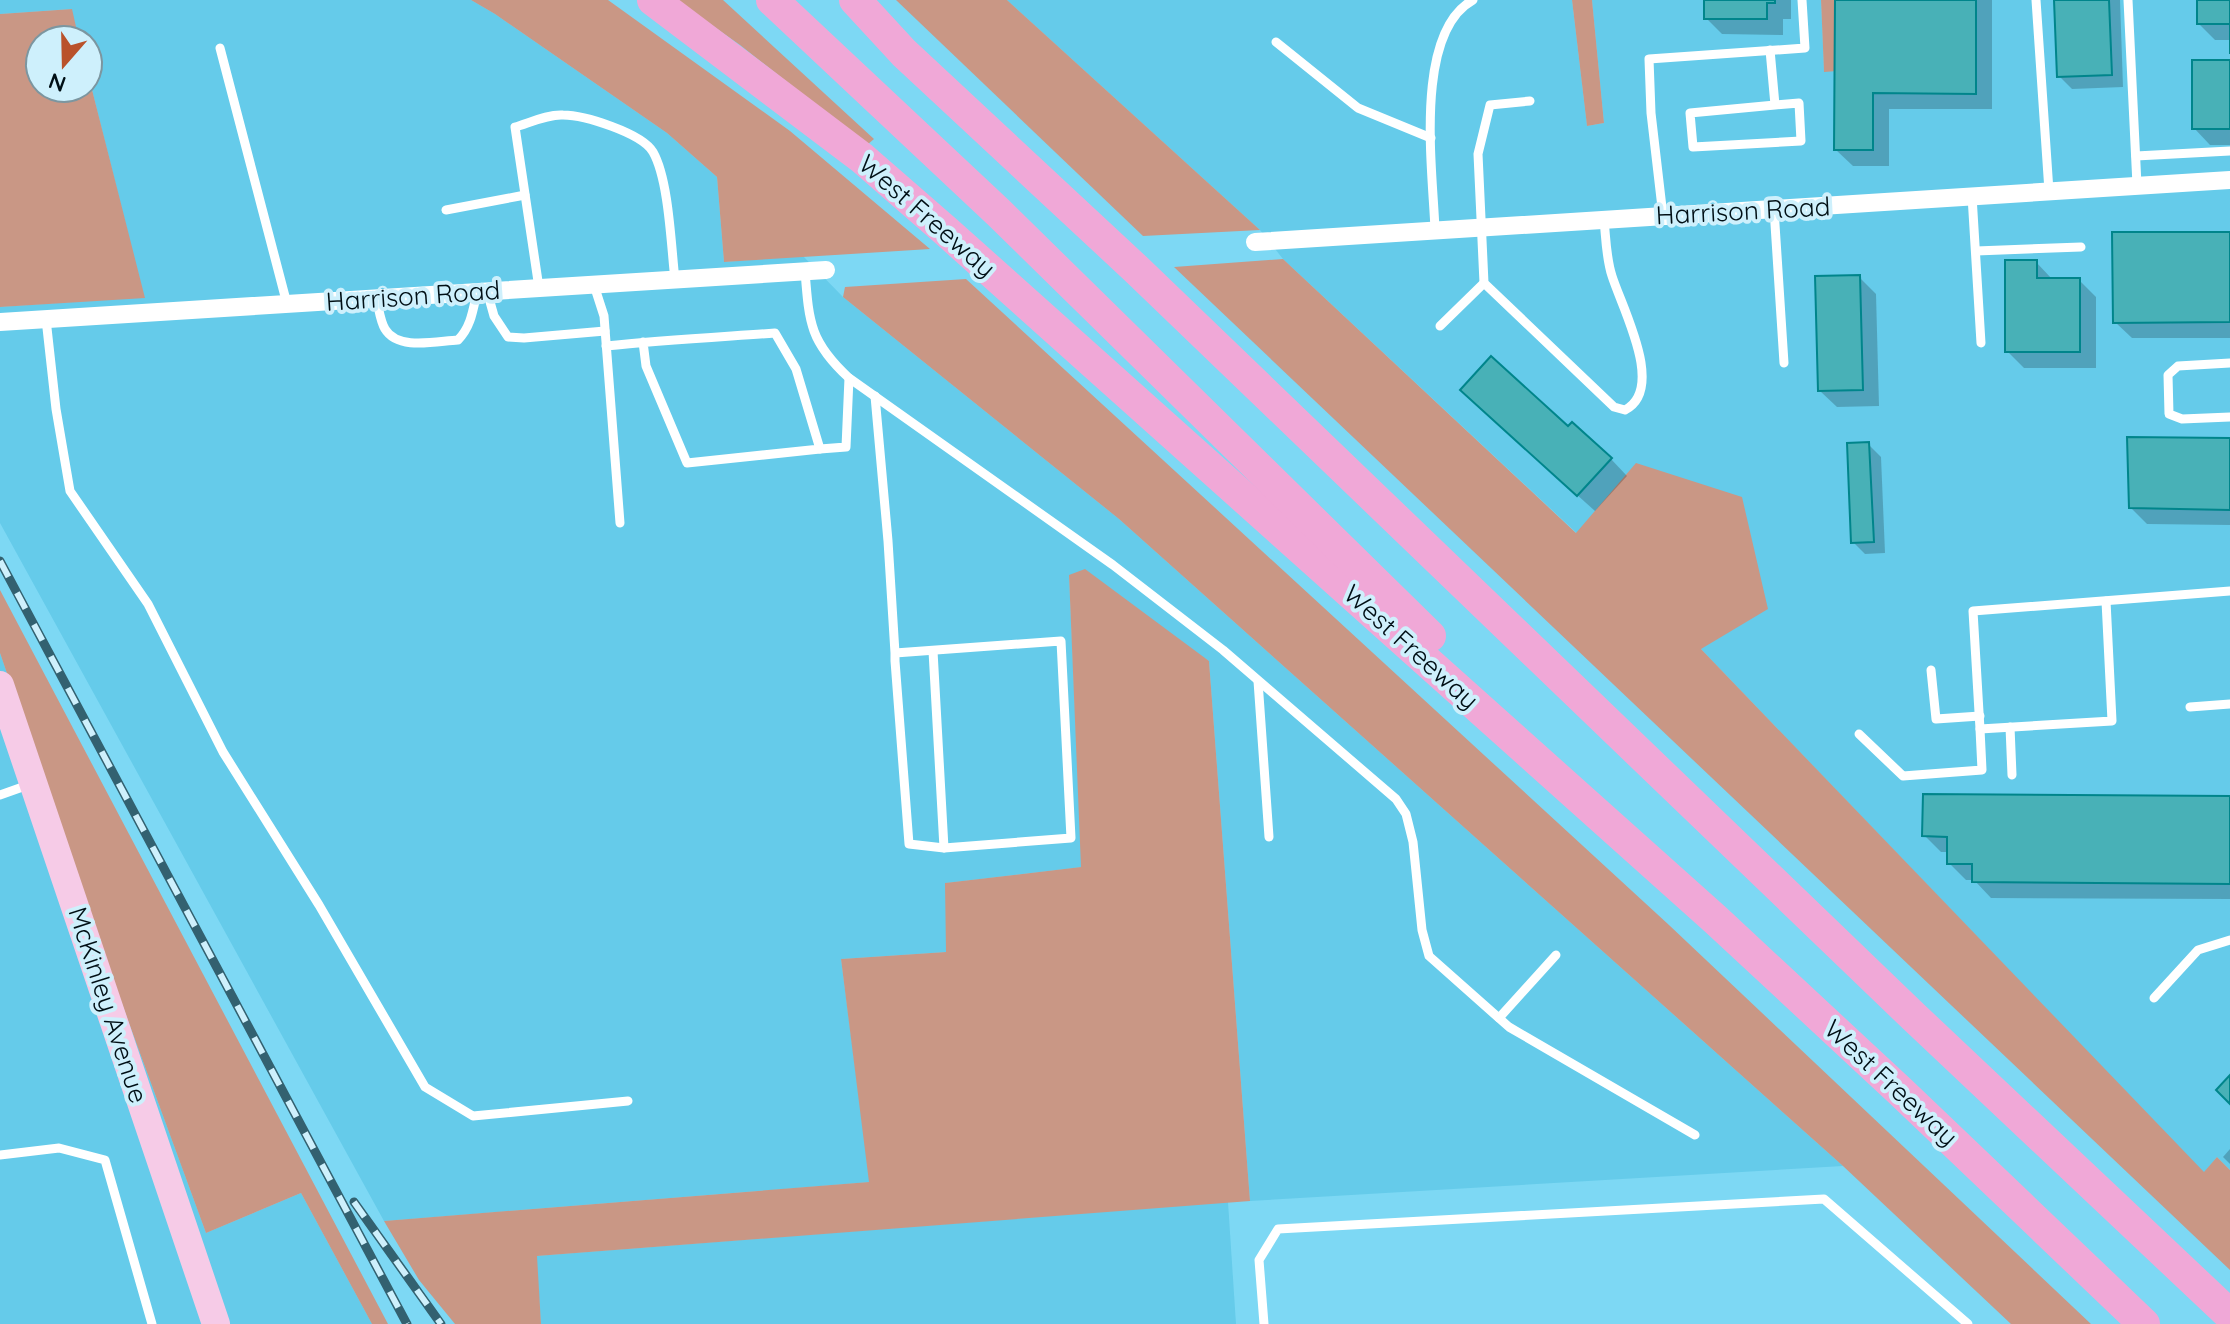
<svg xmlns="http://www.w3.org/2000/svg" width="2230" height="1324" font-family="Quicksand,sans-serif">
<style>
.built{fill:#65cbea}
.green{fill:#c99785}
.shadow{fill:#0003}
.building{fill:#48b1b7;stroke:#00858b;stroke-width:2}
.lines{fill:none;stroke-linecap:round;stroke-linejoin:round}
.service{stroke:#fff;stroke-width:9}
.minor{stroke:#fff;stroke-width:18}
.primary{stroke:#f6cbe7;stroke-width:28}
.motorway{stroke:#f0a8d7;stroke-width:32}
.rail-casing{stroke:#336170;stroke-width:9}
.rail{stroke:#cef0fc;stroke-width:6;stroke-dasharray:18;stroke-linecap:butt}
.labels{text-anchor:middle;stroke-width:8;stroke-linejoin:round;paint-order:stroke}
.street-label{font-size:26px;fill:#000f15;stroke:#cef0fc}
</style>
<rect width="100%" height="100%" fill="#7dd8f4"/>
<g class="built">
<path d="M0,0H471L495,14L667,133L717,177L724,262L803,256L843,297L1119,519L1843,1166L1250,1201L1209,661L1069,575L1082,867L946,883V952L841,959L870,1182L384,1221L0,523V307L144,297L88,74V40H79L71,9L0,14Z"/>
<path d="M1007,0H1572L1587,126L1604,123L1592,0H1821L1824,71L1837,70L1834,0H2230V1170L2217,1157L2204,1173L1701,649L1283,259L1260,230Z"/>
<path d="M0,653L93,925L206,1233L301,1193L372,1324H0Z"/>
<path d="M1228,1202L1236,1324H541L536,1256Z"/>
</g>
<g class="green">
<path d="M471,0H608L790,131L930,249L724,262L717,177L667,133L495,14Z"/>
<path d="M676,0H723L874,139L867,145L740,45Z"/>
<path d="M896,0H1007L1260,230L1143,236Z"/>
<path d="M1572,0H1592L1604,123L1587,126Z"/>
<path d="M1821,0H1834L1837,71L1824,72Z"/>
<path d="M72,9L79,40H40V88H88V74L145,298L0,307V14Z"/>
<path d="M1283,259L1576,533L1636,463L1742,497L1768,609L1701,649L2204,1172L2217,1157L2230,1170V1270L1174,267Z"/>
<path d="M966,279L1669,925L2091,1324H2011L1843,1166L1119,519L843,297L845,287Z"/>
<path d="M1085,569L1209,661L1250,1201L537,1256L541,1324H455L419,1280L384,1221L869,1182L841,959L946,952L945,883L1081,867L1069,575Z"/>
<path d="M0,590L388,1324H372L301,1193L206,1233L93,925L0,653Z"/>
</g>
<g class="shadow">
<path d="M1706,0H1791V19H1783V35L1722,34L1706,18Z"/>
<path d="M1837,0H1992V109H1889V166H1853L1836,150Z"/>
<path d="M2056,0H2120L2123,87L2072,89L2059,76Z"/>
<path d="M2199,0H2230V40H2215L2199,24Z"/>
<path d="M2230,62V145H2210L2194,128Z"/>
<path d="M2230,234V338H2132L2115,322Z"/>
<path d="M2036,262L2052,279L2079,280L2096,297V368H2024L2007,351Z"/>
<path d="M1859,277L1876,294L1879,406L1837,407L1820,391Z"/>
<path d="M1479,407L1568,429L1611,459L1627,476L1595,511Z"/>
<path d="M2230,440V525L2147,524L2131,508Z"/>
<path d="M1869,445L1881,457L1885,553L1865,554L1853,542Z"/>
<path d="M2230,798V899L1991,898L1974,880H1966L1949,863V852H1941L1924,835Z"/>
<path d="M2230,1149V1164L2223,1157Z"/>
</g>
<g class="building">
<path d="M1704,0H1775V3H1767V19H1704Z"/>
<path d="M1835,0H1976V94L1873,93V150H1834Z"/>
<path d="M2054,0H2109L2112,75L2057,77Z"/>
<path d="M2197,0H2230V54V24H2197Z"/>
<rect x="2192" y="60" width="38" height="69"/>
<path d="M2112,232H2230V322L2113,323Z"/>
<path d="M2005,260H2037V278H2080V352H2005Z"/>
<path d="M1860,275L1863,390L1818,391L1815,276Z"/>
<path d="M1491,356L1568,426L1572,422L1612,458L1577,496L1460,390Z"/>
<path d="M2127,437L2230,438V510L2129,508Z"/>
<path d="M1869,442L1874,542L1851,543L1847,443Z"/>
<path d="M1923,794L2230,796V884L1972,882V864H1947V837L1922,836Z"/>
<path d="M2230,1075V1104L2216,1090Z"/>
</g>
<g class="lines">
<g class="service">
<path d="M2036,0L2049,191"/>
<path d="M2128,0L2137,185"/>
<path d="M1276,42L1358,108L1431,138"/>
<path d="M220,48L287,304"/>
<path d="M1770,50L1775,105L1690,113L1693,147L1801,141L1799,103L1775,105"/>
<path d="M1530,101L1490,105L1478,154L1484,283L1614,407L1625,410C1666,389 1622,308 1612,276C1606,258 1606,238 1604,220"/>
<path d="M2136,156L2230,151"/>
<path d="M1972,196L1981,343"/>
<path d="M1774,209L1784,363"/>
<path d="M446,210L525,195"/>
<path d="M1663,216L1651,113L1649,59L1805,48L1802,0"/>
<path d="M1435,230C1433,172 1413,33 1473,0"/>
<path d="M1976,251L2081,247"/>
<path d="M805,271C809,323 810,342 849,378L1113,565L1223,650L1396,799L1406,814L1413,842L1422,930L1429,956L1509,1027L1695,1135"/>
<path d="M594,285L604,316L620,523"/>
<path d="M539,288L515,127C529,123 548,114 563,115C584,115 642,133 653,152C669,180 671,246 675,280"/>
<path d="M487,291L494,316L508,337L524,338L605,331"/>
<path d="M376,298C379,308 380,321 385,329C398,351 437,341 458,340C471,327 473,310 477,292"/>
<path d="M46,319L56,409L70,491L148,604L223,752L319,905L425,1087L473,1116L628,1101"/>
<path d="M1440,326L1484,283"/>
<path d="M606,346C662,340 719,337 775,333L796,369L820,449L687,463L646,366L643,342"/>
<path d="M2230,363L2178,366L2168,375L2169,414L2182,419L2230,417"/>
<path d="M875,396L888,541L895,653V661L909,844L944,848L1071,838L1061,641L895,653"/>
<path d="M820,449L846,447L849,378"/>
<path d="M933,651L944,848"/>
<path d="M1931,670L1936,719L1980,716"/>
<path d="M1258,681L1269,837"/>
<path d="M2190,707L2230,704"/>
<path d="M2010,727L2012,775"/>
<path d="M1980,729L1973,611L2230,591"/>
<path d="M1859,734L1903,776L1982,770L1980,729L2112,721L2106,601"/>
<path d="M0,795L31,784"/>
<path d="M2154,998L2198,950L2230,940"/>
<path d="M1499,1018L1556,955"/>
<path d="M0,1155L59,1148L105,1160L152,1324"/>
<path d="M1264,1324L1259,1260L1278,1229L1824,1199L1968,1324"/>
</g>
<g class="minor">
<path d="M1255,242L2230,180"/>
<path d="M0,322L826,270"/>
</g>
<path class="primary" d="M0,685L216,1324"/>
<g class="motorway">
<path d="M653,0L862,158L947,232L1716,920L1901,1092L2144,1324"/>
<path d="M772,0L999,213L1430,636"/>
<path d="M855,0L904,53L1136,269L1914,1017L2230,1315"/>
</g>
<defs>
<g id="rail">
<path d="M0,561L407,1324"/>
<path d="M354,1202L441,1324"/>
</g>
</defs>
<use href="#rail" class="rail-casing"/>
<use href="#rail" class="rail"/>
</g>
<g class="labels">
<g class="street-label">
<text transform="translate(1743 211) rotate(-3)" y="9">Harrison Road</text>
<text transform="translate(927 216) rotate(41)" y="9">West Freeway</text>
<text transform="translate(413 296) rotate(-4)" y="9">Harrison Road</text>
<text transform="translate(1411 647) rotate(42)" y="9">West Freeway</text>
<text transform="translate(108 1005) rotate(72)" y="9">McKinley Avenue</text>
<text transform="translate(1891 1083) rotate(43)" y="9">West Freeway</text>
</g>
</g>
<g transform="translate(64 64) rotate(200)"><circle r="38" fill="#cef0fc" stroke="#7c96a0" stroke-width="2"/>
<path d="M0-6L14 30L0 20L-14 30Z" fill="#b9522b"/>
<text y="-12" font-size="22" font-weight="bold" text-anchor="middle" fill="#000f15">N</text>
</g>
</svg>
